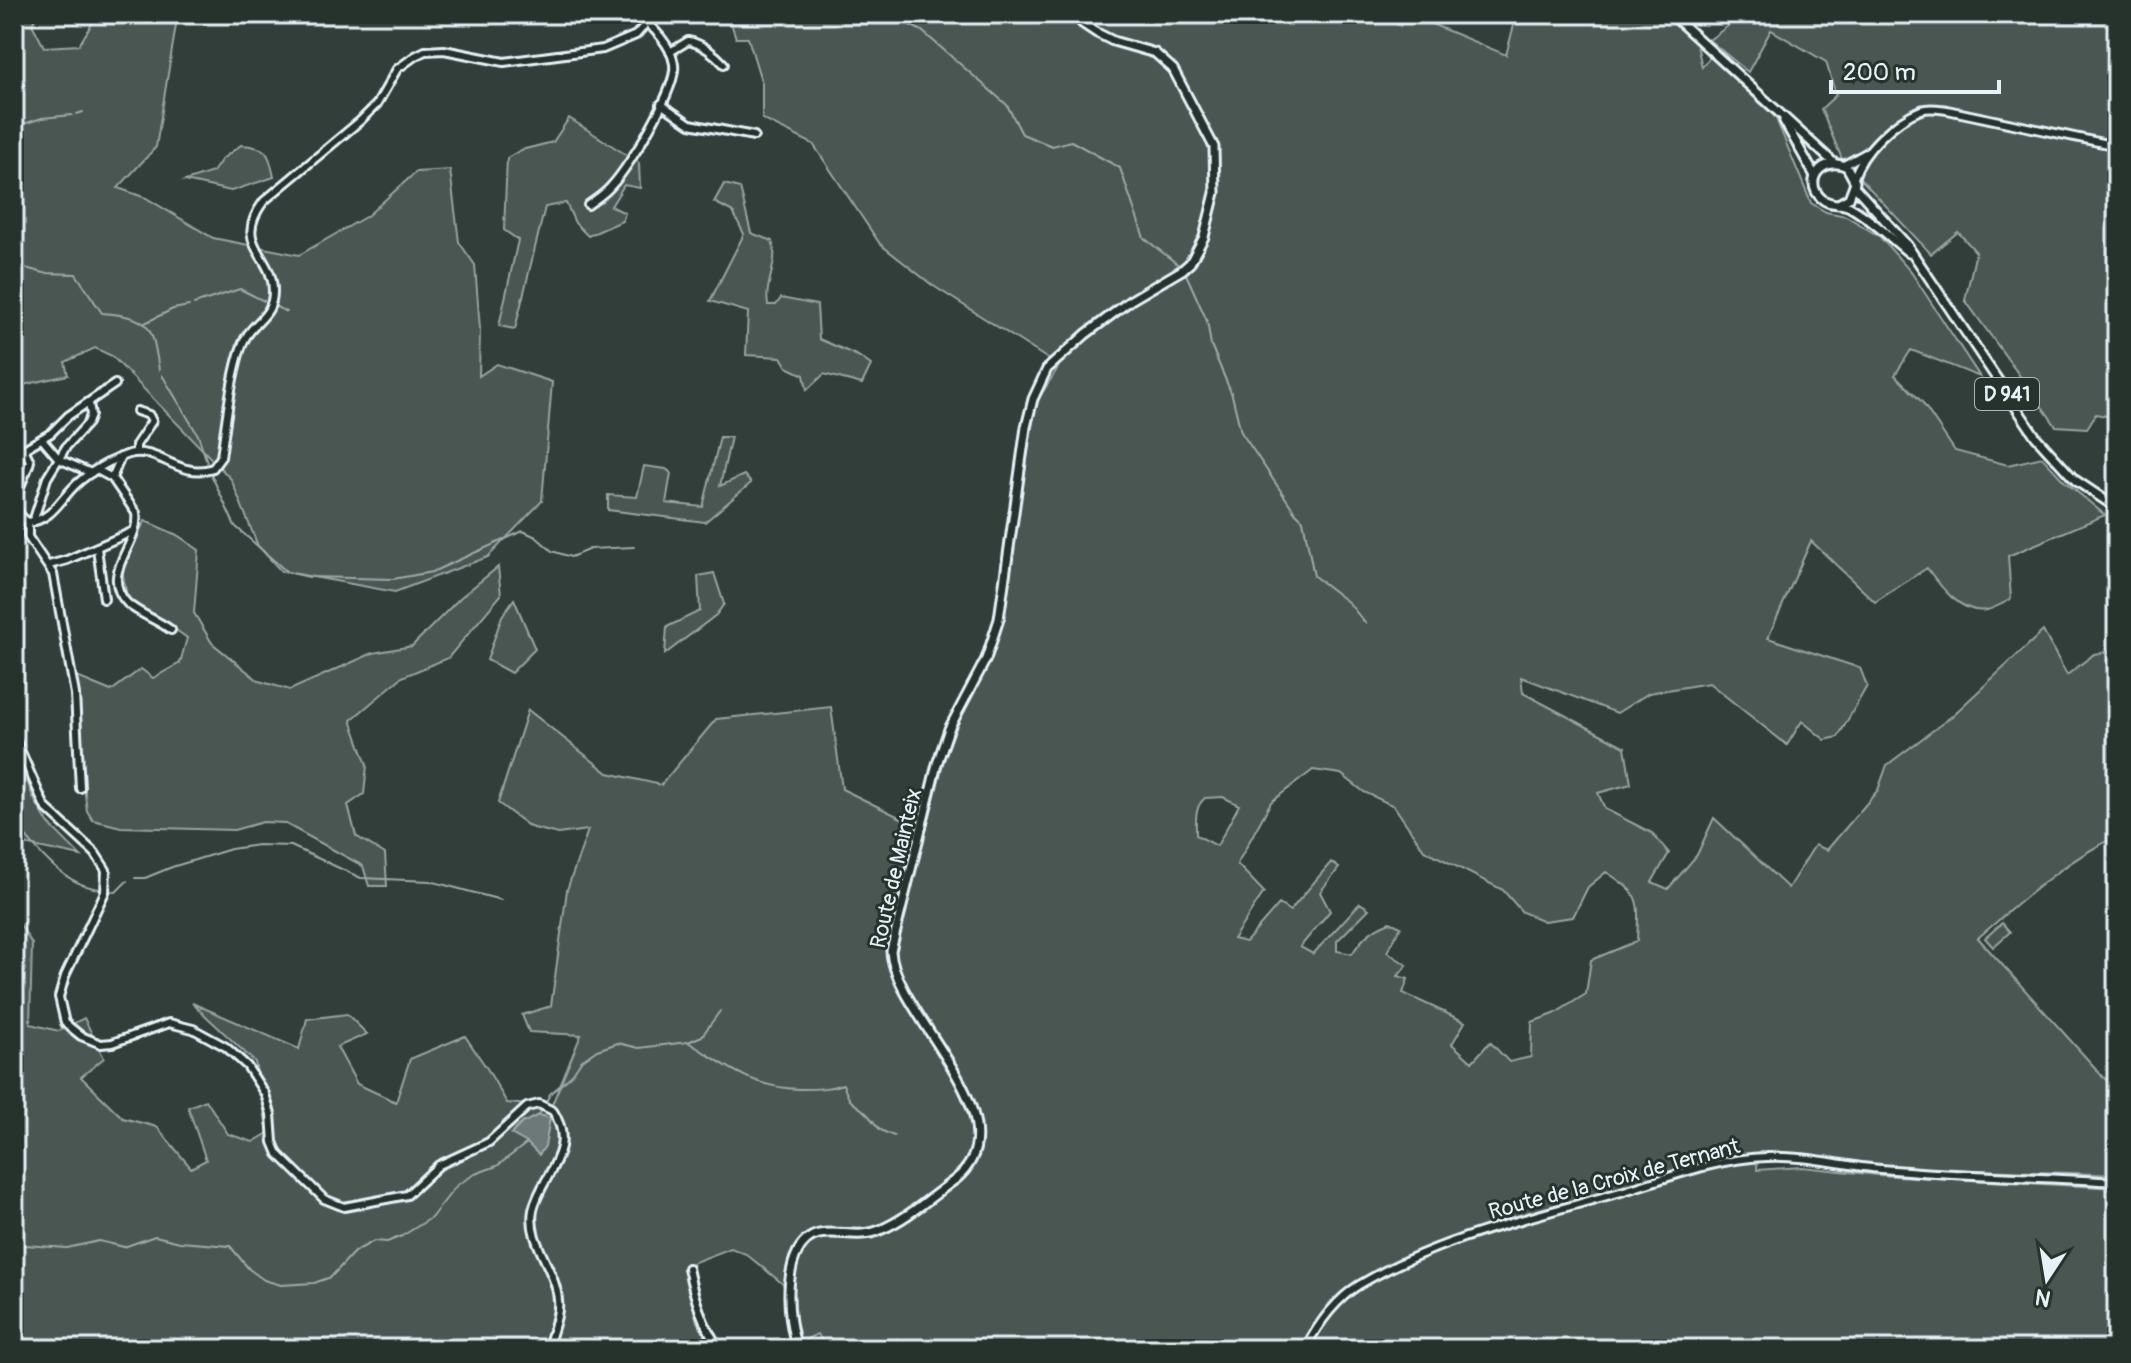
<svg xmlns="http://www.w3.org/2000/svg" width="2131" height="1363" font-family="Pangolin,sans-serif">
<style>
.green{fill:#495651;stroke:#98a4a4;stroke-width:2;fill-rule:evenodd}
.water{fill:#6d7978;stroke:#9ea9ab;stroke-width:2}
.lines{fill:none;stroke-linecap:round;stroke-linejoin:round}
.stream{stroke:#9ea9ab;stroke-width:2}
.minor-casing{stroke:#e8f1f8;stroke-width:12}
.major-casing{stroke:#e8f1f8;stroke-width:13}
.minor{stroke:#26332d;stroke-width:6}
.major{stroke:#26332d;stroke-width:7}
.labels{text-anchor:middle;stroke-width:6;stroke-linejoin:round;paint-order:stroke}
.shield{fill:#26332d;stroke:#aeb8bb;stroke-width:2}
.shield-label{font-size:20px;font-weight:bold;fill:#e8f1f8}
.street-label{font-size:22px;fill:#e8f1f8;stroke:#26332d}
</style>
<rect width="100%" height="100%" fill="#323e39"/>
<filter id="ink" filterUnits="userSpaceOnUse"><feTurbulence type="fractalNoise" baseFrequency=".0125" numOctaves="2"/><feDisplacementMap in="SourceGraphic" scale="16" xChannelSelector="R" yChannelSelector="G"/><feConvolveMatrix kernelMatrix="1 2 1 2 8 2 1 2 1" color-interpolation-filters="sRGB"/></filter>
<g filter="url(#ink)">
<g class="green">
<path d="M14,14H38L32,24L44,47L79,45L98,14H174L177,19L156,147L118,188L146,198L213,238L299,255L367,216L416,172L450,170L459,242L475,265L480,329L479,376L497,364L552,382L542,501L488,557L395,592L281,571L258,546L231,479L112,356L95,348L65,362L68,375L14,387Z"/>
<path d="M728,14H1333L1349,24C1370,11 1379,14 1400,26L1410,15L1506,55L1517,14H1663L1697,45L1702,67L1710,57L1774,114L1811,203L1826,212L1846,216L1880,237L1911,272L1980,377L1911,350L1895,375L1922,402L1955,451L2008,465L2042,457L2064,481L2105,515L2008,556L2011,599C2004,603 1995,608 1987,610C1961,615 1940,586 1927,568L1875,602L1811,541L1768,638L1860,668L1867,686L1838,737L1825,740L1802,721L1787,745L1709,683L1649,693L1617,713L1521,677L1523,693L1625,747L1631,784L1598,793L1605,809L1652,833L1669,853L1652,882L1668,889L1697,855L1714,818L1788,888L1815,845L1827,850L1878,790L1887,765L1952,716L2043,631L2067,675L2094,654L2117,650V836C2064,861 2022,900 1978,938L2117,1092V1175C2040,1171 1962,1171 1885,1166C1842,1163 1801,1152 1758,1154L1757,1170L1802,1167L1878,1175L2117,1188V1349H915L897,1339L898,1349H829L817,1334L801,1342L783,1284L746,1254L731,1248L684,1266L697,1322L714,1349H14V915L32,944L30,1024L59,1031L84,1018L104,1058L81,1077L123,1118L157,1127L191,1168L206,1160L188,1107L206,1100L228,1134L253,1142L268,1133L255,1062L192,1003L299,1049L307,1019L347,1014L367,1034L337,1047L357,1084L396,1102L410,1059L465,1036L488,1070L507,1103L551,1107L581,1035L529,1032L522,1015L551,1006L567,890L588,830L558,834L530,827L498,803L528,710L608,773L661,785L716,719L831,707L842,789L901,818L925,826L939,772L1004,604L1036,403L1059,366L932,285L880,244L813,144L762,119V84L748,38H736ZM1313,770L1341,774L1364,792L1394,806L1424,850L1503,890L1522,912L1544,921L1573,917L1588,887L1606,872C1642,894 1639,901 1637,941L1591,960L1586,994L1554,1014L1532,1022L1531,1057L1509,1062L1490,1042L1472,1062L1452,1044L1465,1022L1403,993L1408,979L1398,976L1407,965L1387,952L1401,927L1390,922C1372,929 1362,938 1352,954L1337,951V941L1369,909L1360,903L1313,954L1300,947L1330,911L1320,892L1339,868L1331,862L1290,911L1279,904L1246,942L1233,939L1264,892L1237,864L1271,802ZM1223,797L1239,805L1217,846L1196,835C1196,821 1194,807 1205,798Z"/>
<path d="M1744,14H2117V418L2096,414L2087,428L2056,426L1965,300L1976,252L1958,232L1931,254L1842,159L1821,109L1836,95L1826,62L1771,30L1748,72L1709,40Z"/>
<path d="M569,118L639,163L640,188L624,185L611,206L625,213L622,221L588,236L575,223L566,203L545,207L515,329L499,326L518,240L504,230L507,158L521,150L553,142Z"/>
<path d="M241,145C269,147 268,152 274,177L231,191L185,181L213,172L222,159Z"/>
<path d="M724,184L740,188L751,233L772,241C780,263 764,282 768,305H776L781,298L817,305L819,339L858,356L871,365L862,384L824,374L807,390L804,375L787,367L781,357L746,355L748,312L710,301L744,234L733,212L714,202Z"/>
<path d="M720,437H731L720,486L744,475L751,483L705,522L608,510V495L637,497L644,466L666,469L671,473L666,503L703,507Z"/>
<path d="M145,521L177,535L199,550L194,613L212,643L259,681L290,690L373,653L412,646L461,597L498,567L501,595L448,658L402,677L351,720L367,765L364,794L348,805L356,836L385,854L387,886H369L363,866L284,823L263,822L234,830L121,827L93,820L87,811L77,727V677L111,691L141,669L153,678L180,663L187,638L154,614L128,601L121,565Z"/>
<path d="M714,573L724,604L716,615L665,654L667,627L700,611L698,576Z"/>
<path d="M514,599L535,649L511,673L487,660L502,616Z"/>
<path d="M14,749L34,799L48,823L81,856L14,842Z"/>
<path d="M2002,923L2010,932L1993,947L1985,938Z"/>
</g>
<path class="water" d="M539,1115L550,1118L545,1146L539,1155L527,1143L511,1134L522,1123Z"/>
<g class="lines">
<g class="stream">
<path d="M887,14L922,31L1007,105L1022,134L1052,146L1071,141L1120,168L1144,238L1180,266"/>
<path d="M77,114L83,112"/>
<path d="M14,127L42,118L72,115"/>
<path d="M14,265L44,273L76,274L102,313C152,317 152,326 159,370"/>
<path d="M1186,274L1207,321L1211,345L1232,395L1241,432L1295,512L1303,520L1314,576L1349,603L1365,623"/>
<path d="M194,304L240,289L264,301"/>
<path d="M274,306L287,312"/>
<path d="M145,323L173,309L189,306"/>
<path d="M162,375L198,435L207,462"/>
<path d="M210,472L235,526L287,572L309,577L393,579L432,572L523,531L536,537L552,551L571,557L590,549L634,547"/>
<path d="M14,822C36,849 62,884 99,889"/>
<path d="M135,878H145L172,867L231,849L258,845L291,846L361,878L430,881L501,900"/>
<path d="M109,891L116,892L127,881"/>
<path d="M688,1042L702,1036L720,1011"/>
<path d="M547,1100L550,1094L571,1076L581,1061L597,1050L618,1043L639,1048L688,1042C727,1066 752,1088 800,1089C815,1089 829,1089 843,1084C852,1110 853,1099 868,1115C881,1129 874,1128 894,1136"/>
<path d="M539,1115L542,1109"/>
<path d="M14,1240L25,1245L67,1248L99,1241L124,1247L155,1236L180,1242L230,1246L249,1269L264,1280L281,1285L314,1283L331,1277L354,1252L374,1241L387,1242L402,1236L431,1218L457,1185L475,1174L497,1166L527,1143"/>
</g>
<defs>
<g id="minor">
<path d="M670,52L688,41C701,43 715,54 724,64"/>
<path d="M661,104L690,124L754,136"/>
<path d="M1844,165L1866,153"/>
<path d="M1854,178C1862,151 1895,120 1921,110C1929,107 1939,109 1947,110L2117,146"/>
<path d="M588,205C596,199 606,193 612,185C629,167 678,87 674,64C671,44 652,27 638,14"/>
<path d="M42,439L59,459L91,473"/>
<path d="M24,449L51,433L68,416L115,384"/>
<path d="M14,452L24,449L30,461C25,482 3,506 28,522C53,521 62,495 80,481C93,470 113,459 129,454C158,446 180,480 213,468L221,457C225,430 233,358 246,337C256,320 273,316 273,291C273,253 231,245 264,201L360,121L377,104L397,69L415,56L425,51L444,50L504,62L603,49L636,35L643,27L649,14"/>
<path d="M136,452V445L152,421L149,415L137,411"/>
<path d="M97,470L112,478L136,513C141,545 98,572 127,603C139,614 158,620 171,630"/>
<path d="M112,478L121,457"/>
<path d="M28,522V537L53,574L75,694L80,788"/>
<path d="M33,522L47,478L66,447L88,423L91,415L89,403"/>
<path d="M97,548L104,599"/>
<path d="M49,565L67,560L134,531"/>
<path d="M14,631V662"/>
<path d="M14,736L45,807L95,853L106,870L105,892L65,976L59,997L65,1023L81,1036L101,1044L112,1043L169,1023L193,1029L226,1047L247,1066L265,1094L271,1114L273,1142L278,1154L324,1199L344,1207L407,1195L439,1165L489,1142L527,1107L539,1104L553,1111C579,1151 540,1176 533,1210C527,1242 556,1269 558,1300C560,1316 551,1333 548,1349"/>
<path d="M688,1268C694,1297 702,1325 720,1349"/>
<path d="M1305,1349C1318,1324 1335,1300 1359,1285C1438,1238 1533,1217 1621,1192C1667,1178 1718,1158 1767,1157C1805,1155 1844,1166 1881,1169C1960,1176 2038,1177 2117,1182"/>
</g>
<g id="major">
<path d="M1671,14L1834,163"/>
<path d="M1784,121L1815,176"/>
<path d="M1855,187L1907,245L2036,437L2075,480L2117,508"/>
<path d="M1838,204L1849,198L1855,182L1847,167C1824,155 1802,180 1821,198C1829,206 1840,202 1850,207C1873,220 1889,237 1909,253"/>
<path d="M798,1349C786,1321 780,1243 819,1234C839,1230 860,1239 880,1230C907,1219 932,1196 956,1179C1027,1119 894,1014 891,951L937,764L949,729L986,659L999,619L1026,427L1033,399L1047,369L1086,334L1131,300L1182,270L1190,263L1204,237L1215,193L1214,147L1173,69L1155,53L1113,41L1097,33L1082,23L1078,14"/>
</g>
</defs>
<use href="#minor" class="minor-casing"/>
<use href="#major" class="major-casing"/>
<use href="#minor" class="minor"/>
<use href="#major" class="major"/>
</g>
</g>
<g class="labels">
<rect class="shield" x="1975" y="378" width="64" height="32" rx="6"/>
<g class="shield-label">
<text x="2007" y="401">D 941</text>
</g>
<g class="street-label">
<text transform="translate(895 868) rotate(-77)" y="8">Route de Mainteix</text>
<text transform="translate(1614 1178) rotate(-15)" y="8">Route de la Croix de Ternant</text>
</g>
</g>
<rect width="2131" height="1363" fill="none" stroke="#26332d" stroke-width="48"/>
<rect x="24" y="24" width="2083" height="1315" fill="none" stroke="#e8f1f8" stroke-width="3" filter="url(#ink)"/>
<g transform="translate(2047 1279) rotate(192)" stroke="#26332d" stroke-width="6" paint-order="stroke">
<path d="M0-6L14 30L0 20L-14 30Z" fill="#e8f1f8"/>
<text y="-12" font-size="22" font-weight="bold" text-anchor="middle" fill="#e8f1f8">N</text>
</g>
<path d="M1831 80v12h168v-12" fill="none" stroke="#e8f1f8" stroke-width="4"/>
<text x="1843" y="80" font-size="24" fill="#e8f1f8" stroke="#26332d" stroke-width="6" paint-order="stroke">200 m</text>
</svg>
